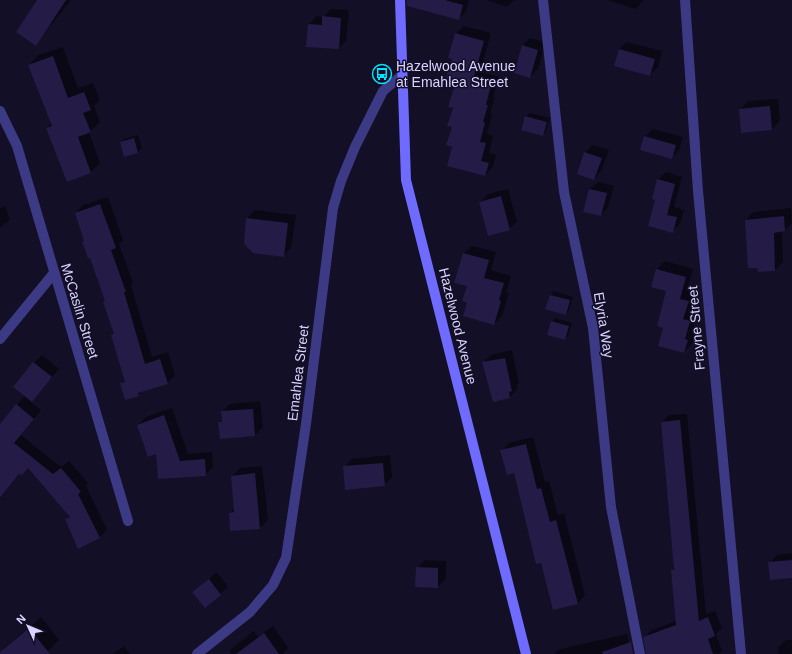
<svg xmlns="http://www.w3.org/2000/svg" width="792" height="654" font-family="Helvetica,sans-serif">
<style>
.shadow{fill:#0007}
.building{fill:#241b47}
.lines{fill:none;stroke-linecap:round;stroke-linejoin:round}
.lane{stroke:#3d3a85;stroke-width:10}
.street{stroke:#3d3a85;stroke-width:10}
.secondary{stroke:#6f6bff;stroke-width:10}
.labels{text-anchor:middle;stroke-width:3;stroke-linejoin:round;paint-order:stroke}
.poi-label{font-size:14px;fill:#d9d4ff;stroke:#130f26;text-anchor:start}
.street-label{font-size:14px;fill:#d9d4ff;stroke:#130f26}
</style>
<rect width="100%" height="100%" fill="#130f26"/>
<g class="shadow">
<path d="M38,0H71L36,44Z"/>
<path d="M429,0H469L466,12L458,19Z"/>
<path d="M486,0H514L507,7Z"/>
<path d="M607,0H644L636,9Z"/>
<path d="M331,9L349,10L346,41L339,48L307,46L309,24L317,16L323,17Z"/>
<path d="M464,26L491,33L480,72L499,77L493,97H495L490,114L492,115L487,134L493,136L489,153L496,155L493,167L485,175L454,146L455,87L453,58L456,34Z"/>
<path d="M530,38L546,42L538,69L530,77L523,45Z"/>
<path d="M627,42L662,51L658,67L650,75L619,49Z"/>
<path d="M63,47L78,88L93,83L100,100L94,106L100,122L89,132L100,163L90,173L47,128L52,123L29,65L39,55Z"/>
<path d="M778,99L780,121L772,129L740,109L748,101Z"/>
<path d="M530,113L550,118L546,131L543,135L526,116Z"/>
<path d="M653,129L683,137L679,150L671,158L645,137Z"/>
<path d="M138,135L142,148L138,152L124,156L121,142L124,139Z"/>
<path d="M593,145L609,150L601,171L594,179L585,153Z"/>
<path d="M666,172L682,177L674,207L684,210L680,224L672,231L657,199L658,180Z"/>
<path d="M598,182L614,186L608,207L601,215L590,189Z"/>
<path d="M508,189L517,222L509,229L480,202L488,194Z"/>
<path d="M108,197L123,240L119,244L133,283L131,285L152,357L168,352L175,375L167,383L143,390L138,395L121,384L125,380L112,335L115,333L106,300L90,256L83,242L85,240L76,213L83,205Z"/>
<path d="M5,206L10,220L0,228V208Z"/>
<path d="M791,208L792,223L785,230L782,231L783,262L775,270L746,220L753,212Z"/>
<path d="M255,210L296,215L291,248L283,256L245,244L247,218Z"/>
<path d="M472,246L496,252L491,270L511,276L506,293H509L502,316L494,324L468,302L464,253Z"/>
<path d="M665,261L693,269L687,291L696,294L691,311L697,313L693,331L696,332L692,344L684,352L664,327L668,291L652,286L657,269Z"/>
<path d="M554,291L573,297L569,310L566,314L551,295Z"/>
<path d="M555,318L572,323L568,336L565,339L552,322Z"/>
<path d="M512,350L519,383L517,385V389L510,397L483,363L491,355Z"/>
<path d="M42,355L59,369L31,402L41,410L21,435L61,467L69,461L88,483L86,486L107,530L99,537L66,520L70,515L29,467L20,473L0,499V436L17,405L25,396L34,363Z"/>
<path d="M260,401L263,427L255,435L219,423L223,419L222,412L230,404Z"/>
<path d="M172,408L188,454L212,452L213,467L205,475L157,452L138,425L146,417Z"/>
<path d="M687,414L706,614L715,611L722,628L716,634L722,651L719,654H650L644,637L652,630L677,621L672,571L674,569L662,422L669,415Z"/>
<path d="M533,437L545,482L549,481L558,515L564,513L585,595L578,603L542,561L514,472L502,451L509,443Z"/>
<path d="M390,455L392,477L384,485L344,467L352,459Z"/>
<path d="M262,466L268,520L260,528L230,513L235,508L232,476L240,468Z"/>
<path d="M792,553V577L769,563L777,555Z"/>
<path d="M425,560L446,561V579L438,587L417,568Z"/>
<path d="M217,572L228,587L205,606L194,592Z"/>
<path d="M41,617L59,640L48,651L44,654H0L4,648Z"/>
<path d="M273,626L288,648L283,654H231L230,650L254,631L258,637Z"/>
<path d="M627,634L632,654H554L560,649Z"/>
<path d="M786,640H792V654H779L778,648Z"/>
<path d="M124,646L130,654H113Z"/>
</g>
<g class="building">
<path d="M37,0H66L36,46L16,32Z"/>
<path d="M406,0H445L463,5L459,20L407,6Z"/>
<path d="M322,16L341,18L339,49L306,47L308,24L322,25Z"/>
<path d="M455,33L484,41L473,80L491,85L486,105H488L483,122L485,123L480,142L486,143L481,161L489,163L485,176L447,166L452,147L446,145L452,127L447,126L453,108L448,107L454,88L444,85L452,59L448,58Z"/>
<path d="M522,45L538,50L530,78L514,73Z"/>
<path d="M619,49L655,59L650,76L614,66Z"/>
<path d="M53,56L68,98L84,92L91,110L83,113L91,132L78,137L91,173L67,182L46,128L52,126L28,65Z"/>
<path d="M770,106L772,130L741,133L739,109Z"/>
<path d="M525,116L547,122L543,136L521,130Z"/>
<path d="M644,136L676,145L672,159L640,150Z"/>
<path d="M134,138L138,153L124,157L120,142Z"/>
<path d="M584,152L602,158L594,180L577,174Z"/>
<path d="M657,179L675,184L667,215L677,217L673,233L648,226L655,200L652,199Z"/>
<path d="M589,189L607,193L601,216L583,212Z"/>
<path d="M501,196L510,230L488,236L479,202Z"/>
<path d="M100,204L116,248L111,250L126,292H124L145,364L160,359L168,384L138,393L139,396L125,400L120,383L125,382L111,335L114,334L103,302L105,301L90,258H88L82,242L84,241L75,213Z"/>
<path d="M784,216L785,231L774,233L775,271L758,272L757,268H748L745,220Z"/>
<path d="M246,218L288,223L284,257L253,253L244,244Z"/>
<path d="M463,253L489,260L484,278L504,283L499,300L501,301L494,325L463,316L467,303L462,301L467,286L454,283Z"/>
<path d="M656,269L686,277L680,299L689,301L683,319L690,321L685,339L688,340L684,353L658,346L663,328L657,326L666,291L651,287Z"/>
<path d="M550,295L570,300L566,315L545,309Z"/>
<path d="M551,321L569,326L565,340L547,335Z"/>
<path d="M505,358L512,391L509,392L510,398L493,402L482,362Z"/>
<path d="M33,362L52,377L32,402L13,387Z"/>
<path d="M16,404L34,419L14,443L53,474L61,468L81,492L78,494L100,538L78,549L65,519L70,517L28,468L22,475L19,474L0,498V424Z"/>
<path d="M253,409L255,436L220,439L218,422H222L221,411Z"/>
<path d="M164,415L180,461L205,459L206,476L158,479L156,454L148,457L137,425Z"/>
<path d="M680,420L699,621L708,617L715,636L708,639L713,654H646L643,637L676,625L671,570H674L661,422Z"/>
<path d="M526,444L537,489L541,488L550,522L556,520L578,604L553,610L541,563L536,564L514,473L507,475L500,450Z"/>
<path d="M383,463L385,486L345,490L343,466Z"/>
<path d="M255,473L260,529L230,531L229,513L234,512L231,476Z"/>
<path d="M792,560V578L770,580L768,562Z"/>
<path d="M416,567L438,568V588L415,587Z"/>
<path d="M209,579L221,595L205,608L192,592Z"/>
<path d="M29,628L50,654H0V652Z"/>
<path d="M264,633L279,654H236Z"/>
<path d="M631,642L633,654H603L602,652Z"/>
</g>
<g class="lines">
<path class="lane" d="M543,0L564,192L593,328L611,507L640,654"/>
<g class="street">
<path d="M685,0L698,191L741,654"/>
<path d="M0,111L17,146L128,521"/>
<path d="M0,339L54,273"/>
<path d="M197,654L250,612L273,585L286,558L306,424L333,208L341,181L355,147L383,91L401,76"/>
</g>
<path class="secondary" d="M400,0L406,180L526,654"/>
</g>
<defs>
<symbol id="bus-ring" viewBox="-11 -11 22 22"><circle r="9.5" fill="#130f26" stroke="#00e5ff" stroke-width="1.5"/><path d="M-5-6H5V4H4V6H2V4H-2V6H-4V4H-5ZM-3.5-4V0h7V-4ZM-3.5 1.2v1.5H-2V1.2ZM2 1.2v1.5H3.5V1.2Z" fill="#00e5ff"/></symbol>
</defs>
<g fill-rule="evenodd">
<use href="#bus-ring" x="371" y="63" width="22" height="22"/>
</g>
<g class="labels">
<g class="poi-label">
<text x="396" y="71">Hazelwood Avenue<tspan x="396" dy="16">at Emahlea Street</tspan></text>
</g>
<g class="street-label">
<text transform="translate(80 311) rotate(73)" y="5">McCaslin Street</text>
<text transform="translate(604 325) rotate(81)" y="5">Elyria Way</text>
<text transform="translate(458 326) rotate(76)" y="5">Hazelwood Avenue</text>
<text transform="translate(696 328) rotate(-95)" y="5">Frayne Street</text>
<text transform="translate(298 373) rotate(-83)" y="5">Emahlea Street</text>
</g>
</g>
<g transform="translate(28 626) rotate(314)" stroke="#130f26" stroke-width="3" paint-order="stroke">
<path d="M0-3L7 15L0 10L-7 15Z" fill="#d9d4ff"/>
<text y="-6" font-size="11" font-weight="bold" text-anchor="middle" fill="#d9d4ff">N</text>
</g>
</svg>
